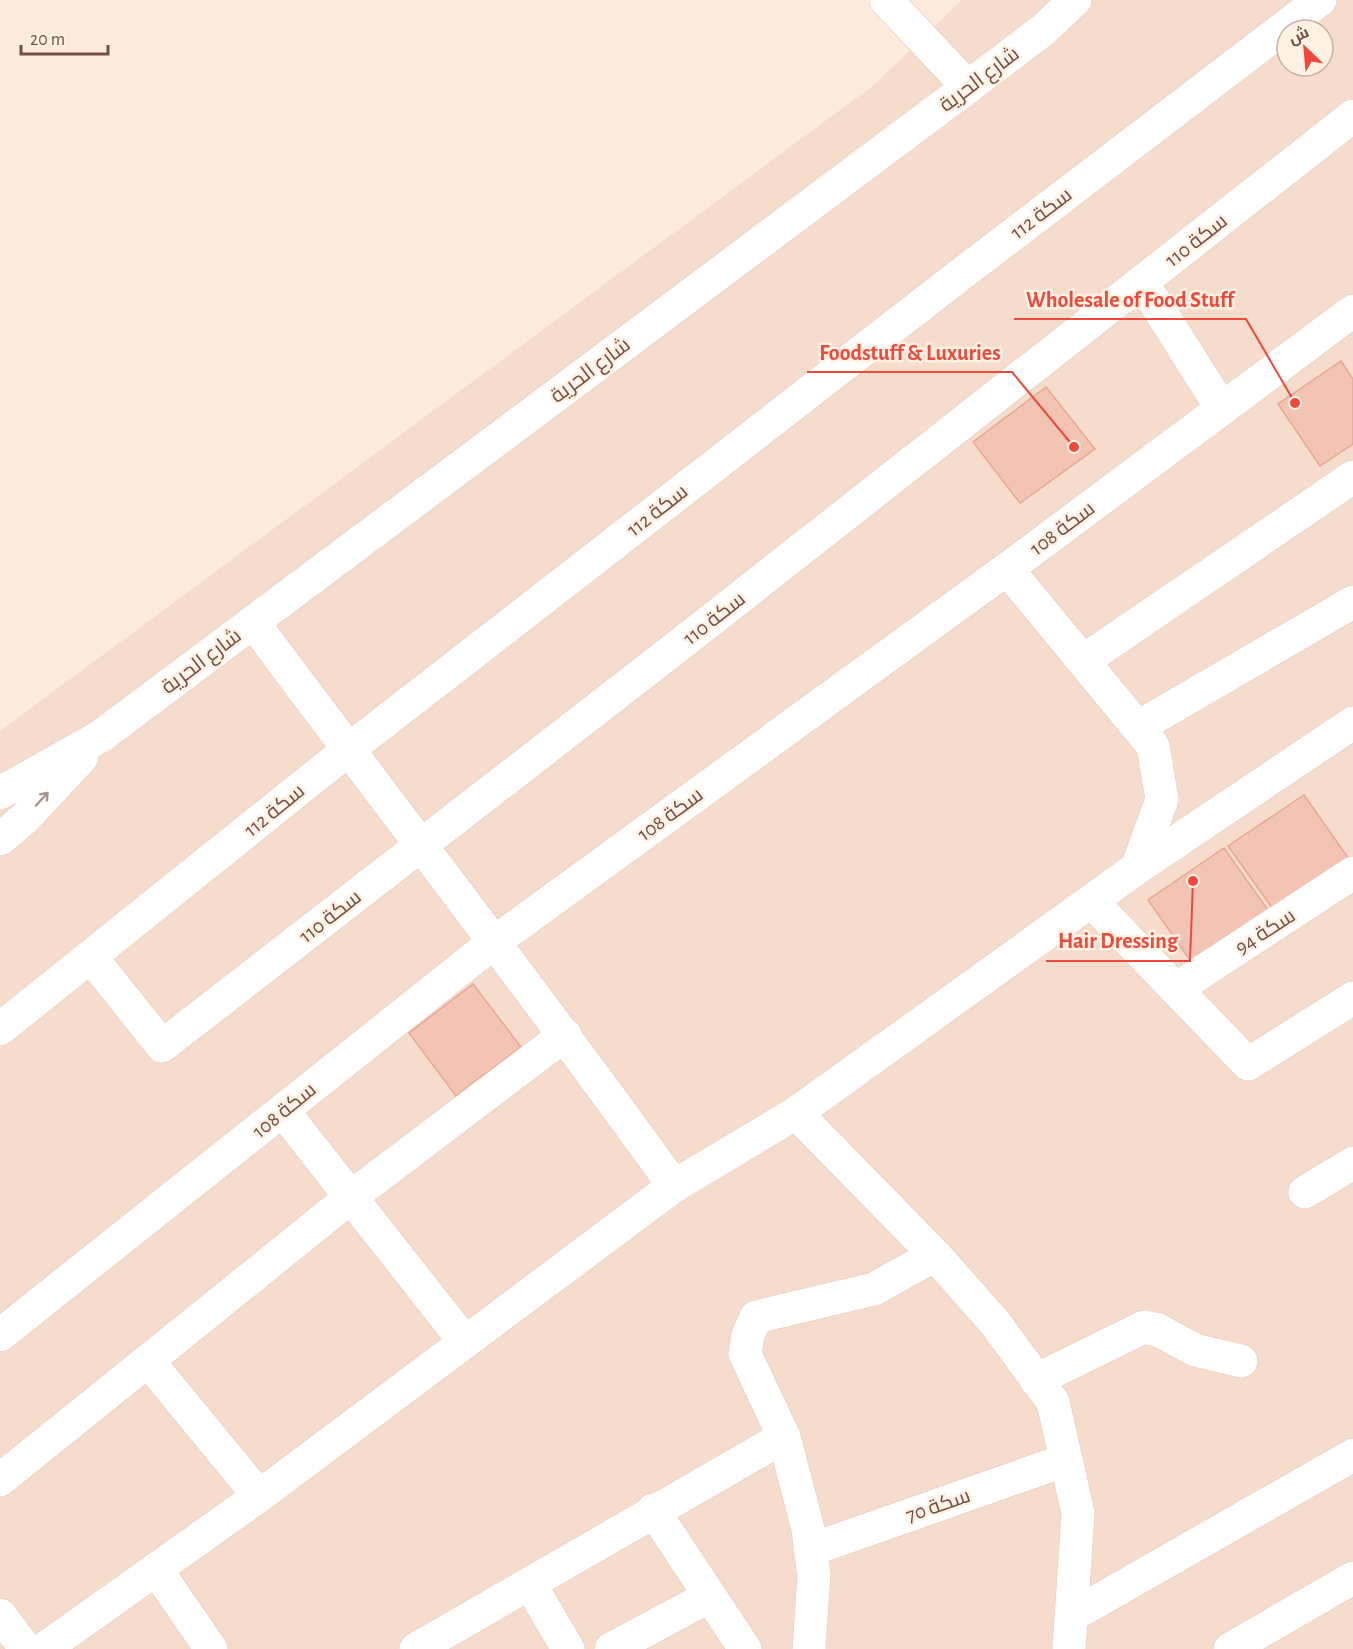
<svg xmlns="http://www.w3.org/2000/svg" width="1353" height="1649" font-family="'Alegreya Sans',Cairo,sans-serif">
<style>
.residential{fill:#f5dccc;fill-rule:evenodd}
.building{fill:#f3c4b4;stroke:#e7a794;stroke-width:1.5}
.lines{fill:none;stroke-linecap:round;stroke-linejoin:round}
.minor-casing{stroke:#e3c9bd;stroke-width:34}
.tertiary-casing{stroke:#e3c9bd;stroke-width:34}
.minor{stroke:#fff;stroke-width:33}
.tertiary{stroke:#fff;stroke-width:33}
.oneway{stroke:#ab958f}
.labels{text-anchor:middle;stroke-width:5;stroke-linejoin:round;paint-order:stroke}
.street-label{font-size:21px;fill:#734f45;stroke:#fff1e4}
.leader{fill:none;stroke:#ed4a3c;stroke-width:2}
.callout-dot{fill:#ed4a3c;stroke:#fff1e4;stroke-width:2}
.callout-label{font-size:22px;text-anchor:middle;font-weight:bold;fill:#ed4a3c;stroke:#fff1e4;stroke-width:5;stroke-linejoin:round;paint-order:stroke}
</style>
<rect width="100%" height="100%" fill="#fdecdd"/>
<path class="residential" d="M962,0H1353V1649H0V731L874,85ZM1287,30H1323V66H1287Z"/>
<g class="building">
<path d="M1341,361L1353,379V444L1320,466L1278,404Z"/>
<path d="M1046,387L1095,449L1020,503L973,442Z"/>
<path d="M1304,795L1349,859L1273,909L1228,846Z"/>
<path d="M1224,848L1270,913L1192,963L1148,900Z"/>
<path d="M473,984L521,1047L456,1096L409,1033Z"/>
</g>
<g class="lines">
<defs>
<g id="minor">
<path d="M886,0L968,87"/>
<path d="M1142,282L1222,409"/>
<path d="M1007,569L1153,746L1162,799L1137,868"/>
<path d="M253,622C393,810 537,995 674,1186"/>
<path d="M1083,661L1353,477"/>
<path d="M1138,727L1353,602"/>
<path d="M1091,901L1248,1064L1353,998"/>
<path d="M91,957L162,1046L678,646L1353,116"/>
<path d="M1176,989L1353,873"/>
<path d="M0,1029L348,750L960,275L1320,0"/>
<path d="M283,1111L465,1342"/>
<path d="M796,1113L935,1255L996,1324L1053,1402L1078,1513L1069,1649"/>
<path d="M1305,1192L1353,1163"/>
<path d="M0,1335L493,943L1007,569L1353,311"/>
<path d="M148,1361L259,1496"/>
<path d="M1036,1380L1144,1327L1158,1330L1195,1350L1241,1361"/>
<path d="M0,1480L351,1197L565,1035"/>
<path d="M653,1510L745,1649"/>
<path d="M810,1550L1066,1460"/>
<path d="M156,1569L211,1649"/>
<path d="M530,1584L568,1649"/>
<path d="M0,1615L26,1649"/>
<path d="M1073,1615L1353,1455"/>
<path d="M44,1649L259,1496L674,1186L796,1113L1137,868L1353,723"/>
<path d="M416,1649L784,1437"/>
<path d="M611,1649L710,1596"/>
<path d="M809,1649L814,1575L808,1529L784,1437L745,1354L748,1335L756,1317L874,1289L935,1255"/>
<path d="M1230,1649L1353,1578"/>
</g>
<g id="tertiary">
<path d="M0,793L101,736L968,87L1043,30L1075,0"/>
<path d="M0,839L25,818L82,757"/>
</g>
</defs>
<use href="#minor" class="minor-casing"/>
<use href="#tertiary" class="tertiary-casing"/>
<use href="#minor" class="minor"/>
<use href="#tertiary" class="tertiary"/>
</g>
<defs><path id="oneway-shaft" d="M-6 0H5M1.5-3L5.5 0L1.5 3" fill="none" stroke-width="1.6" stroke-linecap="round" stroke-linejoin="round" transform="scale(1.5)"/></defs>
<use class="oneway" href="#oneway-shaft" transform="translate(42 799) rotate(-47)"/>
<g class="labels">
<g class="street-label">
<text transform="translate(979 79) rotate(-37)" y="7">شارع الحرية</text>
<text transform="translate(1041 213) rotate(-37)" y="7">سكة 112</text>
<text transform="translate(1196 240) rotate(-38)" y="7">سكة 110</text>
<text transform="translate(590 370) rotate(-37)" y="7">شارع الحرية</text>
<text transform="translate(657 510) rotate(-38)" y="7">سكة 112</text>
<text transform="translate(1062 528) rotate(-37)" y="7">سكة 108</text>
<text transform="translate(714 618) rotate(-38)" y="7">سكة 110</text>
<text transform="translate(201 661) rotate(-37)" y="7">شارع الحرية</text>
<text transform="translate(274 810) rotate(-39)" y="7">سكة 112</text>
<text transform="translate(670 814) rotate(-36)" y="7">سكة 108</text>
<text transform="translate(330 916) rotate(-38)" y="7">سكة 110</text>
<text transform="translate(1265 931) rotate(-33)" y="7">سكة 94</text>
<text transform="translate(284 1110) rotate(-39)" y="7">سكة 108</text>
<text transform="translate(938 1505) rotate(-19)" y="7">سكة 70</text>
</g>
</g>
<path class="leader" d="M1295 403L1246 319H1014M1074 447L1012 372H807M1193 881L1190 961H1046"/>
<g class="callout-dot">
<circle cx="1295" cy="403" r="6"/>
<circle cx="1074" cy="447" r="6"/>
<circle cx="1193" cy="881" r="6"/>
</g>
<g class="callout-label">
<text x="1130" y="307">Wholesale of Food Stuff</text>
<text x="910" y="360">Foodstuff &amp; Luxuries</text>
<text x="1118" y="948">Hair Dressing</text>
</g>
<g transform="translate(1305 48) rotate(334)"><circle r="28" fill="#fff1e4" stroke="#c7b0a4" stroke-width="1.5"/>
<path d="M0-4.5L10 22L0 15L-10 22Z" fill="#ed4a3c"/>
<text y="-9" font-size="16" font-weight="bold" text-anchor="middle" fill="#734f45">ش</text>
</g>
<path d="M21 45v9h87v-9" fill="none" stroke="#734f45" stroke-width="3"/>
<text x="30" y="45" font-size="18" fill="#734f45" stroke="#fff1e4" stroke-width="4.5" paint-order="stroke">20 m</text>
</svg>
